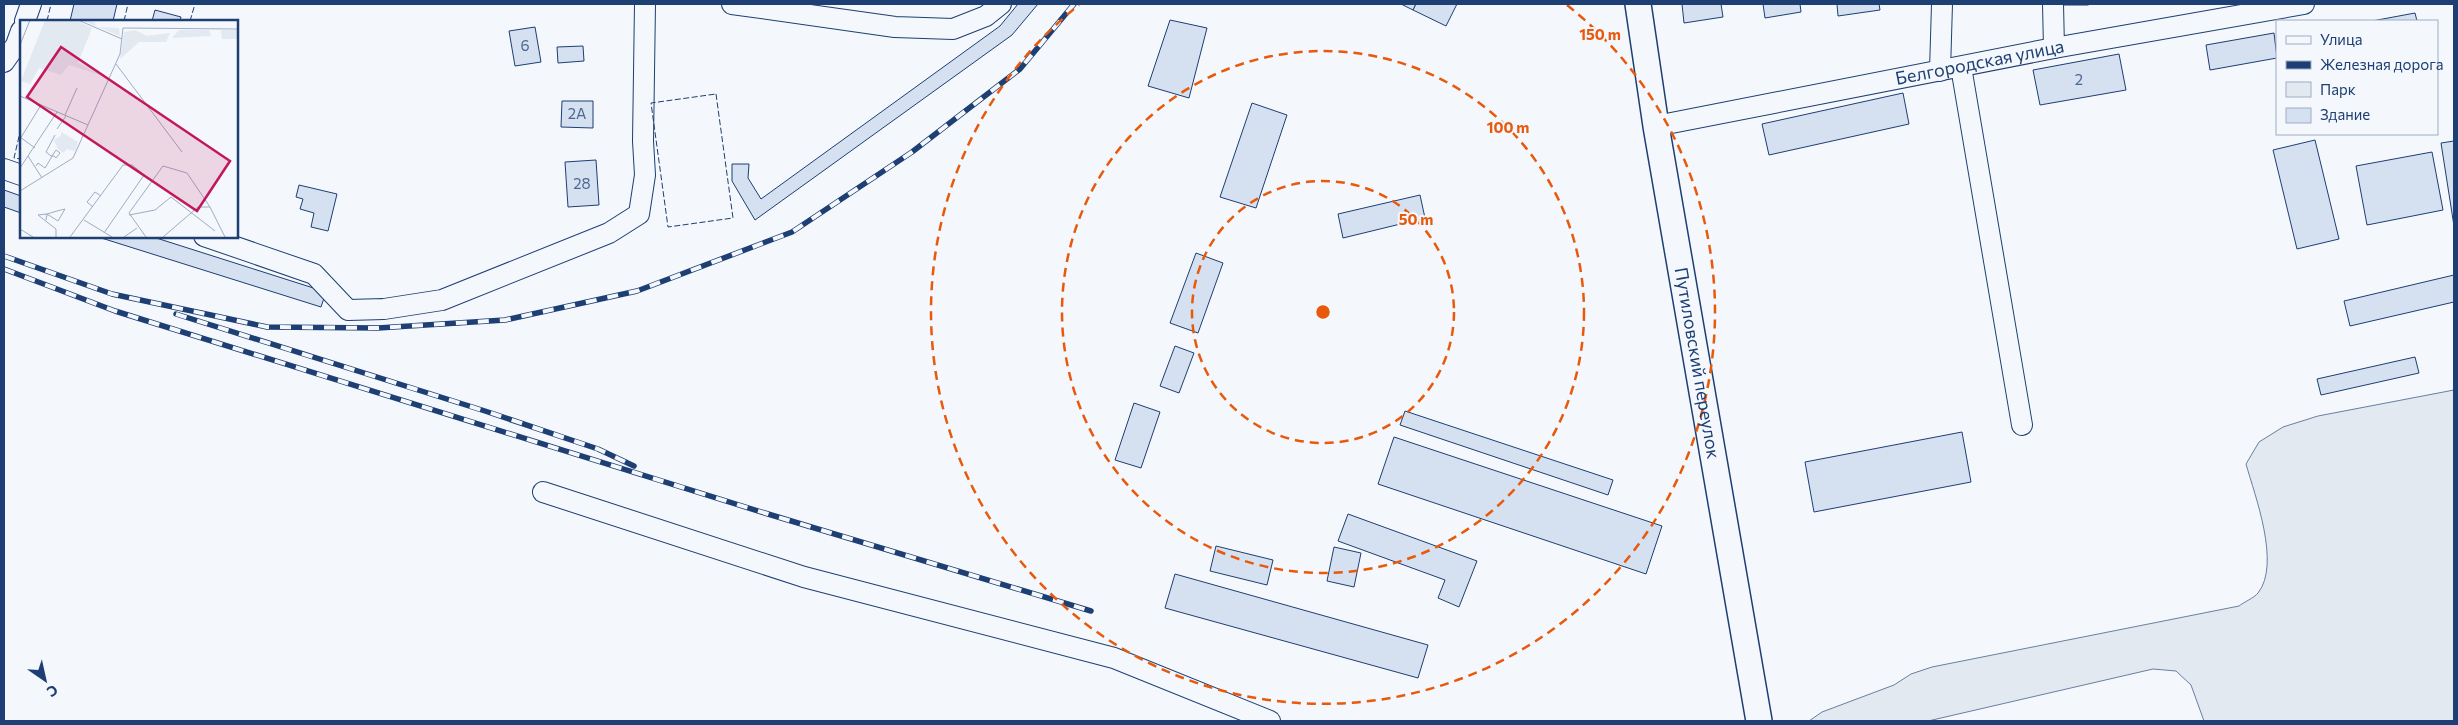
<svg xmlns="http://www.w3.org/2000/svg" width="2458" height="725" font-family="Commissioner,sans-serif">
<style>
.green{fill:#e3e9f0;stroke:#687fa3}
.building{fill:#d5e0f0;stroke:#1d3f73}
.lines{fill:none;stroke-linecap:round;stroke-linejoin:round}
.minor-casing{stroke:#1d3f73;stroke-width:22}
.major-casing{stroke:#1d3f73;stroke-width:28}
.minor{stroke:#f4f7fb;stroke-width:20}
.major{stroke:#f4f7fb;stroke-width:25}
.rail-casing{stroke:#1d3f73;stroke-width:5.5}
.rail{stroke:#f4f7fb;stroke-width:4;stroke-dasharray:11;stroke-linecap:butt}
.fence{stroke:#1d3f73;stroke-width:1;stroke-dasharray:6 2.5;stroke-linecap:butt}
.ring{fill:none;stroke:#e8590c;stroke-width:2.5;stroke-dasharray:9 6}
.labels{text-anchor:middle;stroke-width:4;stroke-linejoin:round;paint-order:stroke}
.number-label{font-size:15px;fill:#4b6792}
.street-label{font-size:18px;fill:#1d3f73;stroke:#f4f7fb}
.inset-road{fill:none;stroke:#9eadc5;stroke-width:1}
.view{fill:#c2185b;fill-opacity:0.15;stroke:#c2185b;stroke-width:2.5}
.inset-edge{fill:none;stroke:#1d3f73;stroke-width:2.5}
.centre{fill:#e8590c;stroke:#f4f7fb;stroke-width:2.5}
.ring-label{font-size:15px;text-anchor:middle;font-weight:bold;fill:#e8590c;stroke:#f4f7fb;stroke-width:4;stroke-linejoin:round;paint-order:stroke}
</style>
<rect width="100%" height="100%" fill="#f4f7fb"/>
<path class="green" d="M2454,390V721H2204L2191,685L2176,671L2153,669L1928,721H1809L1822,712L1894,685L1911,674L1932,667L2239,606C2244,602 2254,598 2258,593C2281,564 2255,496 2246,464L2259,442L2283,427L2318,416Z"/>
<g class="building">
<path d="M74,4H117L113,21H70Z"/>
<path d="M1018,4H1038L1012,35L755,220L732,181V164H749L748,178L761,199L1000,26Z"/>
<path d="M1401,4H1416L1413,10Z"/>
<path d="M1416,4H1457L1446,26L1413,10Z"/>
<path d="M1682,4H1721L1723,17L1684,23Z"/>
<path d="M1763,4H1800L1801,12L1765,18Z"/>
<path d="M1837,4H1879L1880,10L1838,16Z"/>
<rect x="2060" y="4" width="28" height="1"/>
<path d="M155,10L181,17L180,21H152Z"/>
<path d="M2415,13L2417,21H2372Z"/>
<path d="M1170,20L1207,28L1189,98L1148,86Z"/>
<path d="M535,27L541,62L515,66L509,31Z"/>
<path d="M2274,33L2277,58L2210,70L2206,45Z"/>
<path d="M583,46L584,61L558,63L557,47Z"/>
<path d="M2119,54L2126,90L2040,105L2033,70Z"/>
<path d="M1903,93L1909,124L1769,155L1762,124Z"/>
<path d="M562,101H593V128L561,127Z"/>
<path d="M1252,103L1287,115L1256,208L1220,197Z"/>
<path d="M2315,140L2339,239L2297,249L2273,150Z"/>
<path d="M2454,141V226L2441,143Z"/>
<path d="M2432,152L2443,210L2367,225L2356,166Z"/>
<path d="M596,160L599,205L568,207L565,162Z"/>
<path d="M299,185L337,194L328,231L311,227L314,213L300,209L303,199L296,197Z"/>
<path d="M4,190L21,196V213L4,207Z"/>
<path d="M1420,195L1425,218L1343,238L1338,214Z"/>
<path d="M95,236H150L326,292L321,307Z"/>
<path d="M1196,253L1223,263L1198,333L1170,323Z"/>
<path d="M2454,275V302L2350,326L2344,301Z"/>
<path d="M1175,346L1194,353L1179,393L1160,386Z"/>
<path d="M2415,357L2419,373L2321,395L2317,379Z"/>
<path d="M1134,403L1160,412L1141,468L1115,460Z"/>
<path d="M1405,411L1613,480L1608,495L1400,425Z"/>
<path d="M1962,432L1971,482L1814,512L1805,462Z"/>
<path d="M1394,437L1662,526L1646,574L1378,484Z"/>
<path d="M1348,514L1477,561L1459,607L1438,598L1445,580L1338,541Z"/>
<path d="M1216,546L1273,560L1267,585L1210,571Z"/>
<path d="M1334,547L1361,553L1354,587L1327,581Z"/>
<path d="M1175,574L1428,645L1418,678L1165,608Z"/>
</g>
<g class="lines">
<defs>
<g id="minor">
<path d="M732,4L895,27L953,29L986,16L1001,4"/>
<path d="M2053,4L2054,48"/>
<path d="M25,21L31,4"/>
<path d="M4,62L16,45L21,31"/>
<path d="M1961,67L2022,425"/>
<path d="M1940,71L1942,4"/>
<path id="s1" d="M1656,126L2054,48L2304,4"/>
<path d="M4,169L21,175"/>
<path d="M204,236L314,274L348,310L384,309L442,300L609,233L639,214L645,175L643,141L645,4"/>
<path d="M543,492L804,577L1114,658L1270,721"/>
</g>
<g id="major">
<path id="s2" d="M1638,4L1656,126L1759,721"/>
</g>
</defs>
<use href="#minor" class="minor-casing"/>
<use href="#major" class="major-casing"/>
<use href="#minor" class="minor"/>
<use href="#major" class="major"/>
<defs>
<g id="rail">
<path d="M4,256L112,294L267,327L378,328L505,320L637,291L792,232L912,152L1020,69L1074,4"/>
<path d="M4,269L115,311L768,514L1091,611"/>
<path d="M176,314L485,411L598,449L634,466"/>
</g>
</defs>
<use href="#rail" class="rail-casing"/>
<use href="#rail" class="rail"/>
<g class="fence">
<path d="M47,21L51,4"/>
<path d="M124,21L128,4"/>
<path d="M190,21L195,4"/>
<path d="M716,94L733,218L668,227L651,103Z"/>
<path d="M21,128L14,158L21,159"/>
</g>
</g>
<g class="ring">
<circle cx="1323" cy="312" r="131"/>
<circle cx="1323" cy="312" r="261"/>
<path d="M1567 5A392 392 0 1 1 1079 5"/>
</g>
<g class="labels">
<g class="number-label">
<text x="525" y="51">6</text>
<text x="2079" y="85">2</text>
<text x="577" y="119">2А</text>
<text x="582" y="189">28</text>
</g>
<g class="street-label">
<text dy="6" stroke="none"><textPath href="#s1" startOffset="330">Белгородская улица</textPath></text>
<text dy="6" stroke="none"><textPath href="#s2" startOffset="364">Путиловский переулок</textPath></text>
</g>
</g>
<g transform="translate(20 20)">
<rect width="218" height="218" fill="#f4f7fb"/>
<path d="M25,0H55L72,8L58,43L86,57L49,45L41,55L19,48L10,64L1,61ZM61,0L74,2L77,7L99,8L100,16ZM115,10L127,16L150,13L146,22H119L100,39L104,12ZM159,10H189L191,16L152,18ZM201,10H217V19H202ZM41,112L58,122L55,131L47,129L43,133L38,129L34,120L41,116Z" fill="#e3e9f0"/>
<path class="inset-road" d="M58,0L102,19M0,25L10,0M96,44L162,132M0,76L68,105M45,95L57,68M37,109L46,96M0,117L15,128M0,119L21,85M8,136L22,158M16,146L18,143L25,148L31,138L32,136L36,130L40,133L36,138L34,136H31L26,132L35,115M0,148L37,92M0,171L53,138L100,34L103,8L218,9M73,187L67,182L75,172L81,176M45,189L38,201L27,194L37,191ZM109,195L135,190L151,177L195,211M26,200L27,194L18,195L36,209V217M64,200L92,217M0,209L13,217M84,213L124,155M50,217L103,145H112L132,161M104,217L117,208M126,217L109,193L143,146L167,153L190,187L205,217M143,217L178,187H190"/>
<path class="view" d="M41,27L210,141L177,191L7,77Z"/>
<rect width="218" height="218" class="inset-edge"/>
</g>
<circle cx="1323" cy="312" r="8" class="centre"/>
<g class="ring-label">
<text x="1600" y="40">150 m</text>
<text x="1508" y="133">100 m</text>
<text x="1416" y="225">50 m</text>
</g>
<rect width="2458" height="725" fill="none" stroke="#1d3f73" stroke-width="10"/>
<rect x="2276" y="20" width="162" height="115" fill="#f4f7fb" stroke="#9eadc5"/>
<rect x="2286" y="36" width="25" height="8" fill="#f4f7fb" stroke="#9eadc5"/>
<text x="2320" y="45" font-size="15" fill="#1d3f73">Улица</text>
<rect x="2286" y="61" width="25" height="8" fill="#1d3f73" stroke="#9eadc5"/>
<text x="2320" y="70" font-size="15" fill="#1d3f73">Железная дорога</text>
<rect x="2286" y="82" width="25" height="15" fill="#e3e9f0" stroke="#9eadc5"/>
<text x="2320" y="95" font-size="15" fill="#1d3f73">Парк</text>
<rect x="2286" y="108" width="25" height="15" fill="#d5e0f0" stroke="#9eadc5"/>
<text x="2320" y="120" font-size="15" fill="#1d3f73">Здание</text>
<g transform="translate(45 680) rotate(146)" stroke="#f4f7fb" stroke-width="4" paint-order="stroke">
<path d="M0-4L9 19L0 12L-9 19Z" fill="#1d3f73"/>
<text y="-8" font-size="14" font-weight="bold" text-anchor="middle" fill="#1d3f73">С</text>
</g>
</svg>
